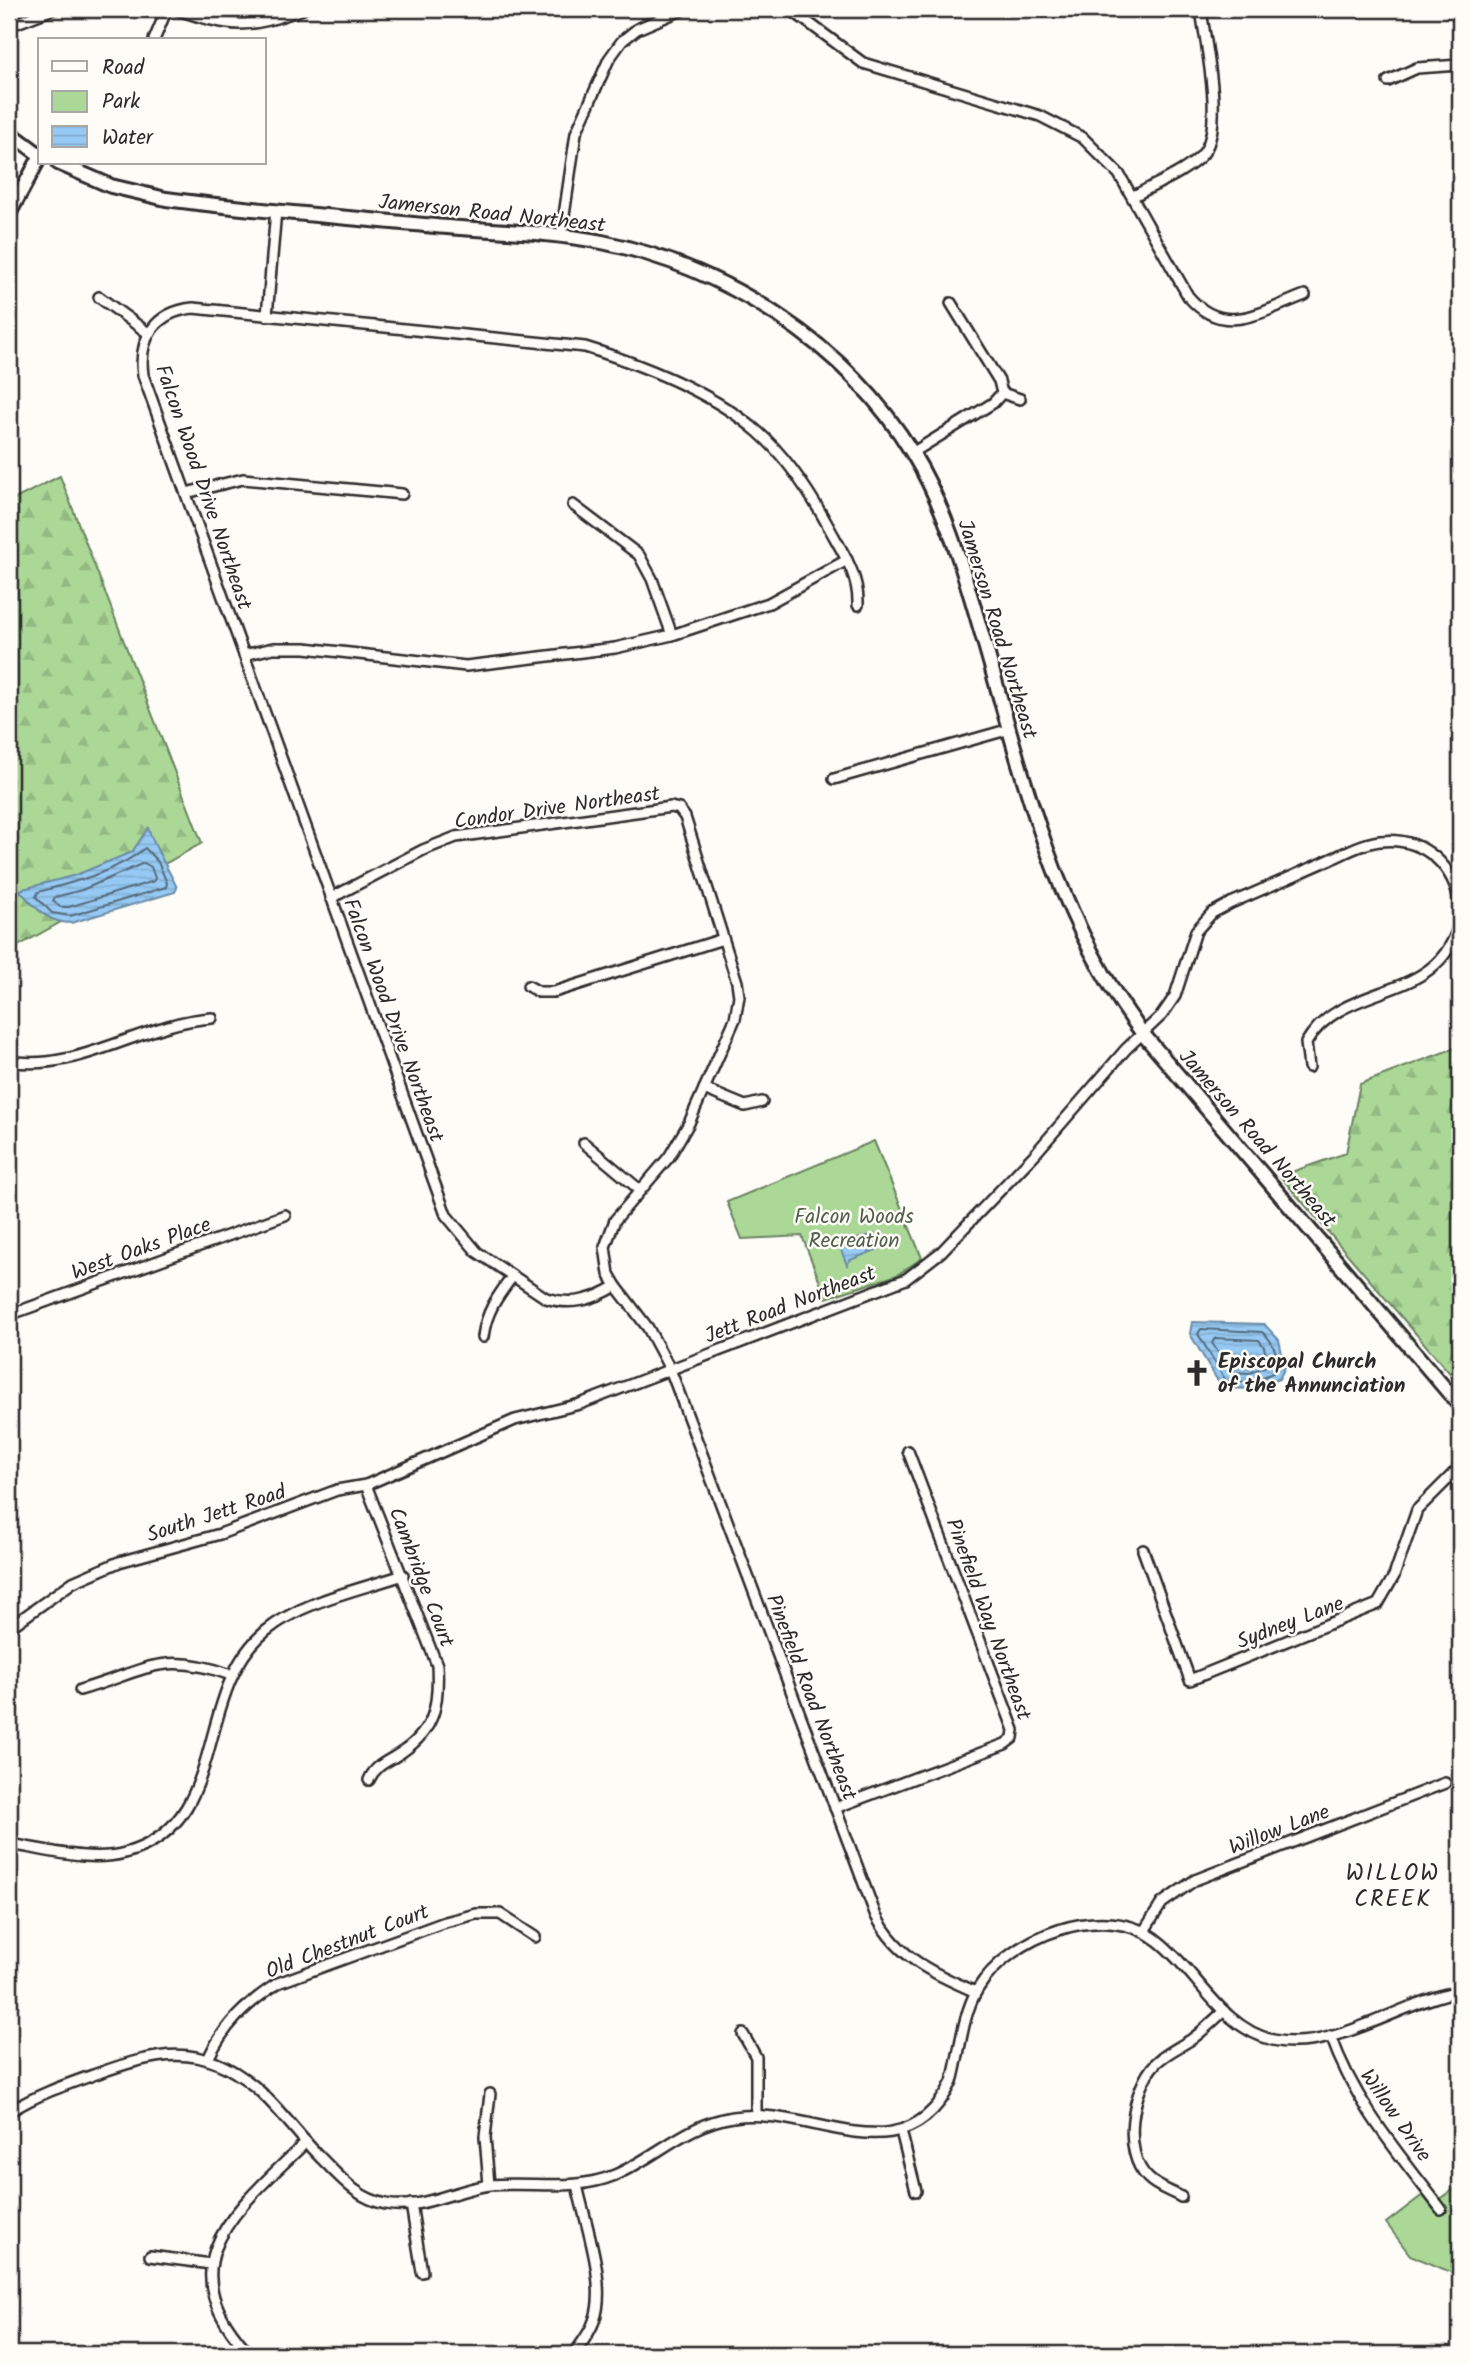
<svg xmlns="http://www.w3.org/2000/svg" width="1469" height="2363" font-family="Kalam,sans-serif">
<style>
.forest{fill:url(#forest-firs);stroke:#6b8261;stroke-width:2}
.park{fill:#abd897;stroke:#6b8261;stroke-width:2}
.water{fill:url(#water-rules);stroke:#6b8aa4;stroke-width:2}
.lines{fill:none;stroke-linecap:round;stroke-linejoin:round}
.shore{stroke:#566b7b;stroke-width:2}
.street-casing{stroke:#2b2b2b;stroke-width:14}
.secondary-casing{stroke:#2b2b2b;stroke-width:18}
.street{stroke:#fdfcf7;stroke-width:9}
.secondary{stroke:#fdfcf7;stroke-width:12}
.labels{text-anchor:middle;stroke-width:5;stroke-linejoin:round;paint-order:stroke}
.street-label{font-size:21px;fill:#2b2b2b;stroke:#fdfcf7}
.park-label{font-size:21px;fill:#515f4b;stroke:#fdfcf7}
.poi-label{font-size:21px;font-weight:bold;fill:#2b2b2b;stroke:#fdfcf7;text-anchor:start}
.neighbourhood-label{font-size:23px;letter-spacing:2px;fill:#2b2b2b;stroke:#fdfcf7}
</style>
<defs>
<pattern id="forest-firs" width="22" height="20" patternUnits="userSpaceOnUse" patternTransform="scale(1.75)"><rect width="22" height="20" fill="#abd897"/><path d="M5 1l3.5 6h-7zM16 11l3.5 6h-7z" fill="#93ba82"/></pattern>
<pattern id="water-rules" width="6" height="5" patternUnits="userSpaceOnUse" patternTransform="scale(1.75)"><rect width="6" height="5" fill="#96caf4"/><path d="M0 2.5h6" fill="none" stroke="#81aed1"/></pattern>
</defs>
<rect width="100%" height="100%" fill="#fdfcf7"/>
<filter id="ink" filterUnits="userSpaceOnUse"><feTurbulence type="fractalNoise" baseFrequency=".0143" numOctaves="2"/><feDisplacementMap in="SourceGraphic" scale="14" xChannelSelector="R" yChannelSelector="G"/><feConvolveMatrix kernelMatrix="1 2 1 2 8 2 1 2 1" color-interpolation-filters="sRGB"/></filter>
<g filter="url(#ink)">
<g class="forest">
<path d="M60,476L202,843L9,951V502Z"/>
<path d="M1460,1046V1385L1280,1176L1346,1153L1360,1084Z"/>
</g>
<g class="park">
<path d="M874,1141L922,1258L897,1275L826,1298L802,1236L742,1239L727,1202Z"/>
<path d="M1460,2185V2276L1410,2255L1386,2223L1424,2194L1432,2205Z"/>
</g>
<g class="water">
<path d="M148,828C155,850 168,867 177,888L175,892L71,923C46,923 35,906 19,890L76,875L132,852Z"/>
<path d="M874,1234L879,1249L850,1260L847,1265L839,1245Z"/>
<path d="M1192,1322L1264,1324L1279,1340L1285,1367L1279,1379L1253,1389L1222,1388L1190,1334Z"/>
</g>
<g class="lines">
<g class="shore">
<path d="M145,848L158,862L167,883L166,887L70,916L52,913L36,897L38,892C75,882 116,872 145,848Z"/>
<path d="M144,863L151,867L155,878L154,881L69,907H60L53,901L55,897L82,890Z"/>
<path d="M1201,1329L1262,1332C1273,1340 1281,1359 1275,1372L1251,1382L1226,1381L1198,1334Z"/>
<path d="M1215,1338L1259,1340L1264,1347L1268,1365L1250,1373L1231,1372L1212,1343Z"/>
</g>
<defs>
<g id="street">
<path d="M175,9C233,28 245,30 303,9"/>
<path d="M790,9L863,63L1040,116L1083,138L1119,174L1188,296C1224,339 1262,311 1305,295"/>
<path d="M9,26L53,9"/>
<path d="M154,40L167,9"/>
<path d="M1388,81L1417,68L1460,65"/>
<path d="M1134,196C1155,184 1182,174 1200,157C1227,132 1205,44 1201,9"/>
<path d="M561,236L576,133L609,59L622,41L637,29L684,9"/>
<path d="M99,297L148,333"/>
<path d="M267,316L276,210"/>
<path d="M1002,393L1020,399"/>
<path d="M912,453L993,403L1002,393L999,381L951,303"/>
<path d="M186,493L243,479L402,494"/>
<path d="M573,505L639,555L652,579L672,635"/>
<path d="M244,655L273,648H305L466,666L615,648L672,635L769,603L847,560"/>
<path d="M834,779L1010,729"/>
<path d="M331,898L423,850L456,837L671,807L679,809L685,817L737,982L739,996L735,1019L689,1123L669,1157L615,1220L605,1247L609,1274L616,1286L648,1328L670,1369L876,1916C898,1958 934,1974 976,1992"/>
<path d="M528,986L539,992H554L723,939"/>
<path d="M9,1061C81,1073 142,1022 212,1018"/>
<path d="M1309,1067L1306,1043C1343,978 1442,1006 1460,919"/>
<path d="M704,1089L745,1106L762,1102"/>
<path d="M584,1143L640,1190"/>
<path d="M616,1286C593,1300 572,1306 546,1298L477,1252L446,1215L143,375C138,339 155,312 193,308L585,347C643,365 711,391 758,432C788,458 812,496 831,531C845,556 859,577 858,605"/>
<path d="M9,1315L285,1215"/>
<path d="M483,1337C486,1312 497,1297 512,1277"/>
<path d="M366,1485L437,1665C439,1703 436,1729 402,1752C388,1762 376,1764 369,1780"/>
<path d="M1143,1550L1190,1680L1378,1604L1394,1576L1417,1510L1460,1467"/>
<path d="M9,1628L73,1582L119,1562L220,1534L337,1490L366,1485L515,1420L580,1404L906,1279L941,1252L1034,1155L1126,1049L1162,1015L1175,996L1196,931L1212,913L1231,903C1264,889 1297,874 1329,860C1345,853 1362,843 1380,841C1423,836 1456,866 1460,908"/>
<path d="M80,1690C145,1671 162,1650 231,1675"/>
<path d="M835,1808L1005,1744L1013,1738L1014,1730L908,1451"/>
<path d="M9,1844C44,1849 89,1863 125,1853C232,1824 191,1693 266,1631C302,1601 359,1590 403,1575"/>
<path d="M1144,1931L1162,1903L1195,1880L1445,1783"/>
<path d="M743,2034L756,2057V2114"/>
<path d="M1331,2036C1354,2102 1399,2154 1441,2209"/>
<path d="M208,2059C224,2025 246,2004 278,1983L445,1922L476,1914H500L535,1937"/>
<path d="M9,2112C36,2095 65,2085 96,2074C155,2053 200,2041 254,2086C278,2106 297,2134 319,2156C339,2176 357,2199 386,2204C420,2211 456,2189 490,2185C532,2181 574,2192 615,2175C657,2157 686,2124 733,2117C810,2104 903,2181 952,2082C960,2053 962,2016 977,1990C1010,1936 1105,1899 1158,1941C1197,1971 1221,2028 1273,2040C1334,2053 1400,2002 1460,1991"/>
<path d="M901,2131L916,2191"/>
<path d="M489,2185L485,2137L490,2094"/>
<path d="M1181,2197C1170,2191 1157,2187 1148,2178C1121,2152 1132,2088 1156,2063C1166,2053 1180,2047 1192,2039C1203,2031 1214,2020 1224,2011"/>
<path d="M411,2204L422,2272"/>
<path d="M150,2256L211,2264"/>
<path d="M250,2354C163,2262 238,2209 306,2142"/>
<path d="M574,2354C581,2344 590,2333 594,2321C608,2285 585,2223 577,2185"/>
</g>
<g id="secondary">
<path d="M9,132L40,155"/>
<path d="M58,163L111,186L166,199C255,211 345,217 435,226C490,231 547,231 602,242C725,267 847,344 913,454C946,508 963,570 981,631C1022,771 1053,915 1143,1034L1460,1406"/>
<path d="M9,214L40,157"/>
</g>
</defs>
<use href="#street" class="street-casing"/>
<use href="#secondary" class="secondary-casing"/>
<use href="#street" class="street"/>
<use href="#secondary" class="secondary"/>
</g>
</g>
<defs>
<symbol id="church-bare" viewBox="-9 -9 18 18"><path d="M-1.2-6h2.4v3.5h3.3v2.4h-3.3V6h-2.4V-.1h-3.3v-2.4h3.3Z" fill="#2b2b2b" stroke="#fdfcf7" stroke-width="2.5" paint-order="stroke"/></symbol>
</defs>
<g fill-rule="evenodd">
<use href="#church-bare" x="1178" y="1354" width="38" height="38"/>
</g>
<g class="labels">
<g class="street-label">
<text transform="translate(492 213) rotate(6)" y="7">Jamerson Road Northeast</text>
<text transform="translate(204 487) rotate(71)" y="7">Falcon Wood Drive Northeast</text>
<text transform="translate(998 629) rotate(73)" y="7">Jamerson Road Northeast</text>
<text transform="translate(557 807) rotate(-8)" y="7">Condor Drive Northeast</text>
<text transform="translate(394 1020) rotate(70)" y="7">Falcon Wood Drive Northeast</text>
<text transform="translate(1258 1138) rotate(49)" y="7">Jamerson Road Northeast</text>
<text transform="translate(141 1248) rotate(-20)" y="7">West Oaks Place</text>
<text transform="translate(790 1304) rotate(-21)" y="7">Jett Road Northeast</text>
<text transform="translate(216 1513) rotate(-18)" y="7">South Jett Road</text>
<text transform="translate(422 1577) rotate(69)" y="7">Cambridge Court</text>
<text transform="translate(989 1619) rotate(70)" y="7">Pinefield Way Northeast</text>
<text transform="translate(1290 1622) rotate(-21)" y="7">Sydney Lane</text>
<text transform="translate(812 1697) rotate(69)" y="7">Pinefield Road Northeast</text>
<text transform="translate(1279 1829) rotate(-21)" y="7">Willow Lane</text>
<text transform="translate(347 1941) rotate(-21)" y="7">Old Chestnut Court</text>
<text transform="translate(1396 2115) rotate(55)" y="7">Willow Drive</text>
</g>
<g class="park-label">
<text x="854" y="1223">Falcon Woods<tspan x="854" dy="24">Recreation</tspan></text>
</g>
<g class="poi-label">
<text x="1218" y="1368">Episcopal Church<tspan x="1218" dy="24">of the Annunciation</tspan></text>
</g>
<g class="neighbourhood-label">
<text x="1393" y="1880">WILLOW<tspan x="1393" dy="26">CREEK</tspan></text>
</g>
</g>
<rect width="1469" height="2363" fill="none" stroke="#fdfcf7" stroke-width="35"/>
<rect x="18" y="18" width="1434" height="2328" fill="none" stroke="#2b2b2b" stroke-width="2.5" filter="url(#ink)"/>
<rect x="38" y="38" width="228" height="126" fill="#fdfcf7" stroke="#a9a8a5" stroke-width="2"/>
<rect x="52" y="61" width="35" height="10" fill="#fdfcf7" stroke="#a9a8a5" stroke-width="2"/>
<text x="102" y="74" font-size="21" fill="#2b2b2b">Road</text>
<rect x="52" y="91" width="35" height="21" fill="#abd897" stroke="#a9a8a5" stroke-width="2"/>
<text x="102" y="108" font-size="21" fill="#2b2b2b">Park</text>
<rect x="52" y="126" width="35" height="21" fill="url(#water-rules)" stroke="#a9a8a5" stroke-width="2"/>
<text x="102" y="144" font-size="21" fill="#2b2b2b">Water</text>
</svg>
